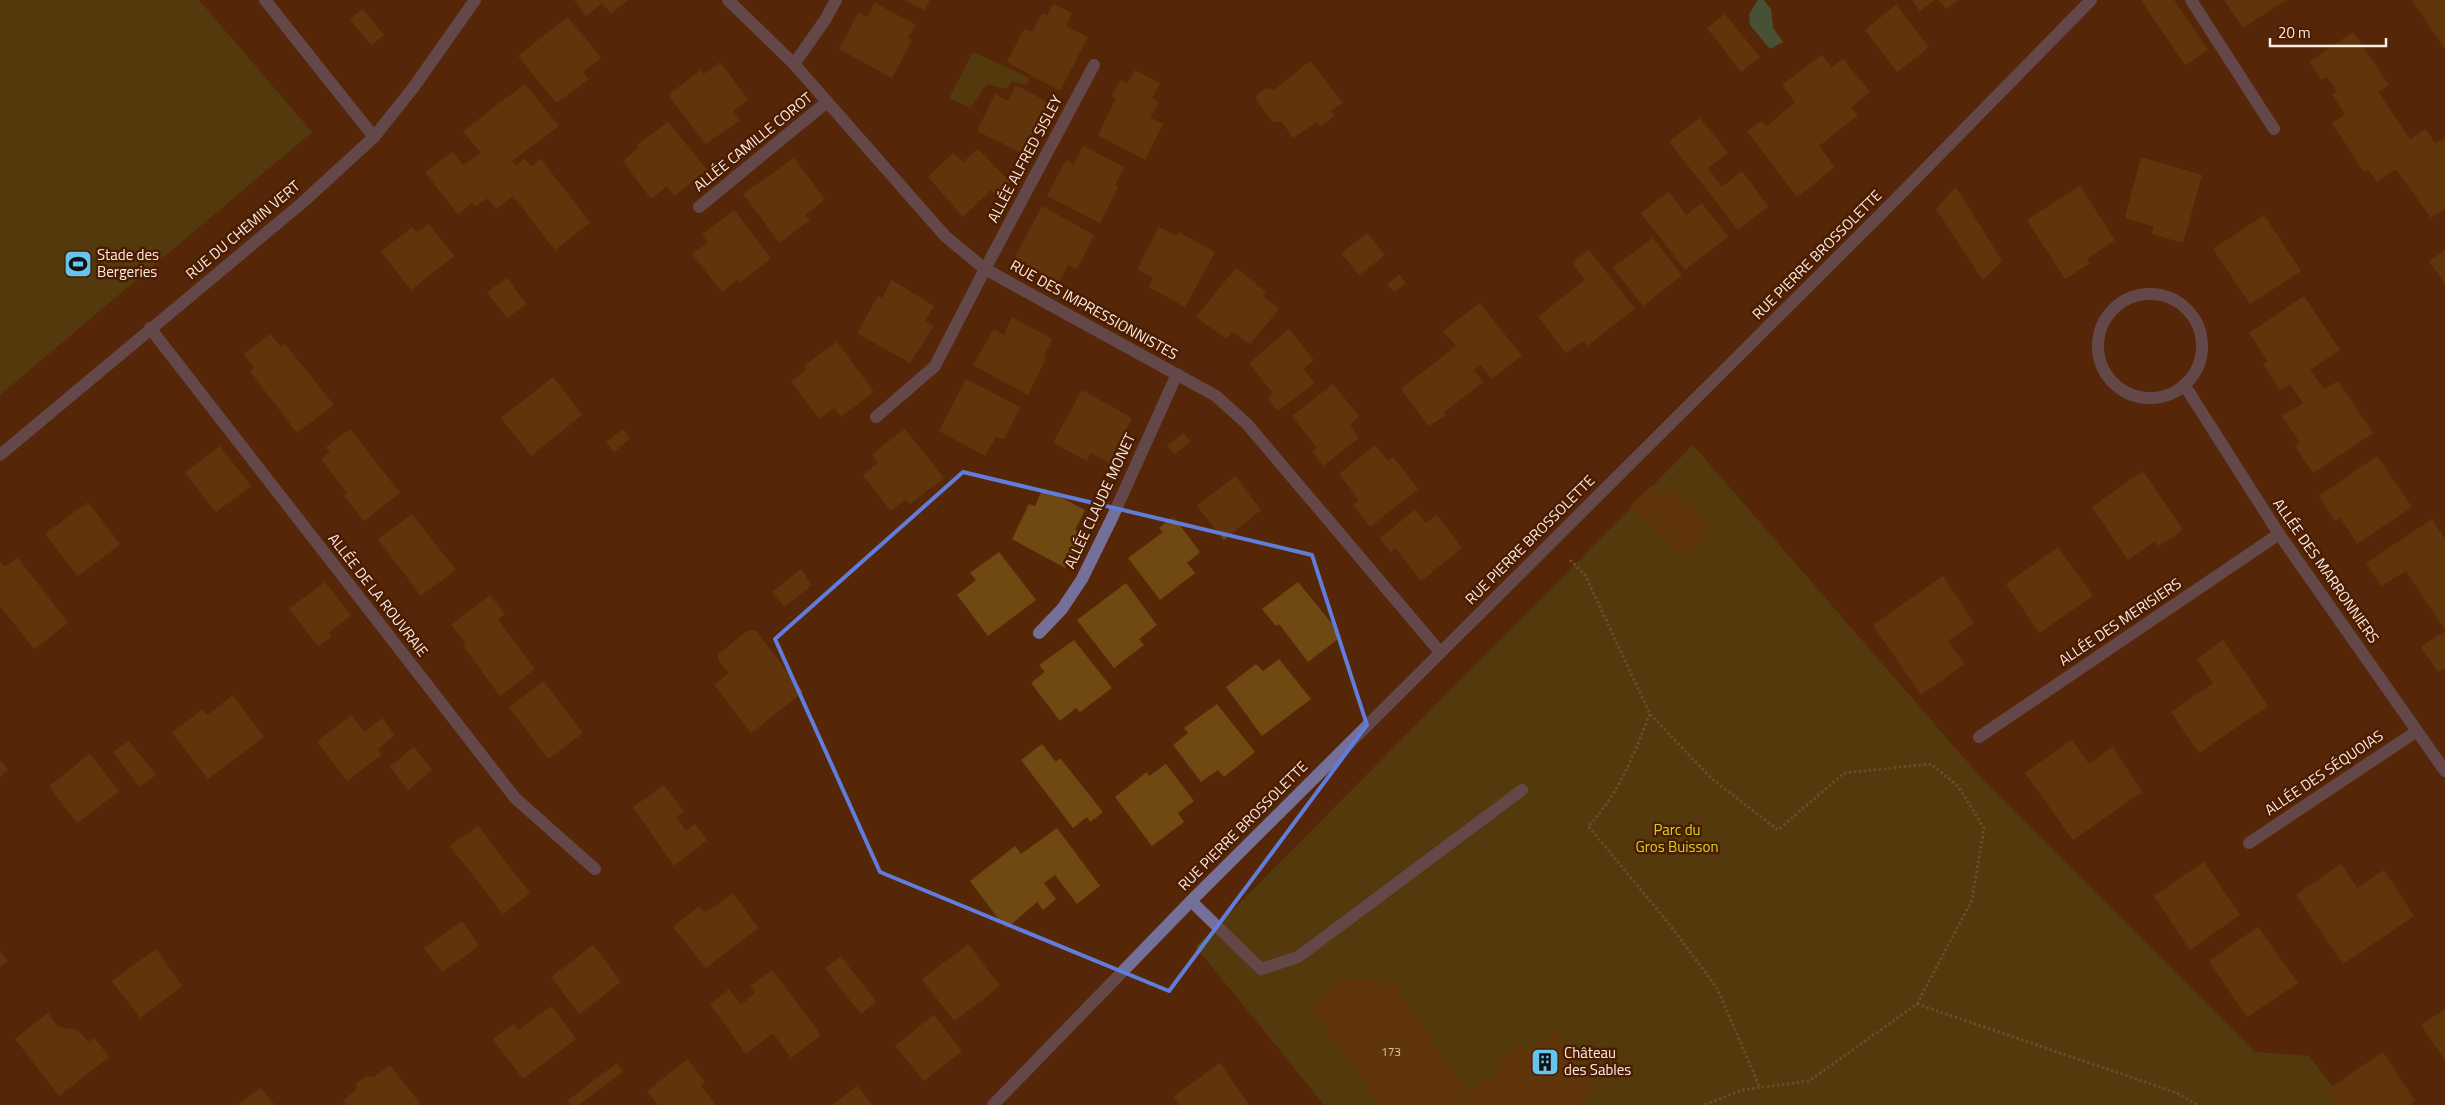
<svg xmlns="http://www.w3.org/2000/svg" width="2445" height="1105" font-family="'Titillium Web',sans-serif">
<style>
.green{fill:#505011}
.water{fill:#38866e}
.building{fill:#704811}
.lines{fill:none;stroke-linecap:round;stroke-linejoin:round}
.path{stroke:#94715a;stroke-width:3;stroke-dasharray:2.5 2.5;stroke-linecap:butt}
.minor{stroke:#75709a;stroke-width:12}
.marked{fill:none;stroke:#607ddb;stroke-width:4;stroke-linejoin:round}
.labels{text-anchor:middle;stroke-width:5;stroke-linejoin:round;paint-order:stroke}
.number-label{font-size:12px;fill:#d8c2ae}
.street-label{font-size:15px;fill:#fbebe3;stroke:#4b1c00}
.poi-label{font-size:15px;fill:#fbebe3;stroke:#4b1c00;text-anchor:start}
.park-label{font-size:15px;fill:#d3d225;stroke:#4b1c00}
</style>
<rect width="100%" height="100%" fill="#562707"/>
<g class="green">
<path d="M0,0H199L312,132L0,395Z"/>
<path d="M973,52L1030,78L1026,85L1012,81L1007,89L987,84L970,108L949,98Z"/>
<path d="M1693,445L1984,781L2255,1052L2309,1056L2347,1105H1324L1196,947Z"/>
</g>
<path class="water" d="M1758,0H1764L1771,9L1773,28L1783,42L1770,49L1750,25L1749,14Z"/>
<g class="building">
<path d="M574,0H628L611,14L602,3L586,16Z"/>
<path d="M904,0H930L924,10Z"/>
<path d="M1912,0H1935L1920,11Z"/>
<path d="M1938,0H1958L1946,9Z"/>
<path d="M2141,0H2174L2208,50L2185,65Z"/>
<path d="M2224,0H2286L2243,28Z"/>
<path d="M2412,0H2445V49Z"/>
<path d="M875,3L916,25L908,38L912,40L892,78L839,49L859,12L867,17Z"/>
<path d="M1053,4L1072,13L1066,26L1088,37L1060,91L1007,62L1024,29L1032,32L1042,13L1047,16Z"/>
<path d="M1896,5L1929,47L1897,72L1865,30Z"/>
<path d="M363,9L384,35L371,45L350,19Z"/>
<path d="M1725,14L1760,57L1741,72L1707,28Z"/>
<path d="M568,17L601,58L582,72L589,79L556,103L518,56Z"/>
<path d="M2353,32L2389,85L2378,92L2410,139L2426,129L2435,143L2445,138V209L2431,218L2396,169L2377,182L2368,169L2364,172L2332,123L2345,114L2332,95L2337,91L2327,77L2322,80L2309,62Z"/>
<path d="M1822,55L1832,67L1843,59L1870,92L1851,107L1858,115L1819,146L1835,167L1797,197L1747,131L1762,121L1767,126L1795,102L1782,85Z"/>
<path d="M1310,61L1343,103L1331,111L1335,115L1321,126L1317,122L1293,138L1282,122H1273L1257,101L1256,96L1266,88L1274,90Z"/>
<path d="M720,62L748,99L733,111L740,120L706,144L668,95L701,70L704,74Z"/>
<path d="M1135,70L1160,84L1152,98L1159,102L1150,118L1163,124L1145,160L1098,135L1116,99L1112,96L1120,80L1127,84Z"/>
<path d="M525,84L559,126L512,161L516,165L525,159L531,167L541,159L590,223L555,250L513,196L496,209L488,198L475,207L472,203L458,215L425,172L453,152L463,165L481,153L463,131Z"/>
<path d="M1016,85L1049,103L1024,154L977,131L995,94L1008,101Z"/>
<path d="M1700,118L1728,153L1708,168L1722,187L1742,171L1768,206L1738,230L1669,141Z"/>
<path d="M668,122L707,170L674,196L667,186L651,199L623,161L639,148L637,145Z"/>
<path d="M1083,146L1124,167L1115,185L1118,187L1100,223L1047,196L1066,160L1074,164Z"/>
<path d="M978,149L1010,182L996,195L991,190L963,217L928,177L953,153L963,162Z"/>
<path d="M2141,157L2202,175L2183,243L2152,234L2154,227L2125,218Z"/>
<path d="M794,158L825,199L805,215L810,220L780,243L743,194Z"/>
<path d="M2080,186L2115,240L2087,259L2090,263L2065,279L2027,220Z"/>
<path d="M1956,187L2002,261L1983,280L1936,209Z"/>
<path d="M1669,192L1686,215L1702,203L1728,237L1685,270L1641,213Z"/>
<path d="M1042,206L1094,235L1077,269L1068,265L1057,286L1013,261Z"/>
<path d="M734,210L771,259L739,283L737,280L722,292L692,254L708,243L702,234Z"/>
<path d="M2264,215L2301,271L2250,304L2213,249Z"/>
<path d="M429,224L454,256L411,290L381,251L412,227L417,233Z"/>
<path d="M1159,227L1176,236L1178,232L1215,252L1185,307L1149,287L1153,278L1137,269Z"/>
<path d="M1367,233L1385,255L1359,275L1341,253Z"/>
<path d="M1653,238L1682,275L1643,306L1613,268Z"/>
<path d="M1589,250L1635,309L1587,346L1583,341L1566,353L1538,317L1585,280L1572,263Z"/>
<path d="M2445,250V284L2429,261Z"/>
<path d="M1236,268L1266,292L1263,296L1279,309L1250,344L1232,332L1226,339L1196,317Z"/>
<path d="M1399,275L1406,283L1394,292L1387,284Z"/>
<path d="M507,278L526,304L507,318L487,292Z"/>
<path d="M892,280L934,306L925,321L934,326L910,363L857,333L878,296L882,298Z"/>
<path d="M2304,296L2340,350L2310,370L2324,389L2338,381L2373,433L2313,473L2295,446L2300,443L2282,416L2303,403L2290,384L2280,390L2263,364L2268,361L2249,333Z"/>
<path d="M1480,303L1522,356L1492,379L1481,365L1474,370L1483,382L1444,412L1446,415L1429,426L1401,389L1456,346L1443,331Z"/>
<path d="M1012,317L1052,339L1044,357L1046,359L1028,395L973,365L994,329L1004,335Z"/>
<path d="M1289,329L1314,360L1303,369L1315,383L1278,411L1268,398L1273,393L1249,363Z"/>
<path d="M270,334L281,347L285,344L334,405L297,433L250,371L254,368L244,354Z"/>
<path d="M837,342L874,392L841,417L834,408L819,419L791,381L807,370L804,366Z"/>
<path d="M553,377L582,415L531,456L501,418Z"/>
<path d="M966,379L1020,407L1004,439L996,437L985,456L939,431Z"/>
<path d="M1333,384L1359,416L1350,424L1359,438L1323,466L1312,451L1317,448L1292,416Z"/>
<path d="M1082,390L1132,418L1109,463L1091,453L1087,461L1053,443Z"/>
<path d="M350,429L400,493L364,521L344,496L347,493L321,459L330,452L326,447Z"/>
<path d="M623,429L630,439L614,452L606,442Z"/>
<path d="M905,429L944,478L910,504L905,499L891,511L863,475L878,463L872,454Z"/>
<path d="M1184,433L1191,442L1174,454L1167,445Z"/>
<path d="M1375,445L1388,461L1393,457L1418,489L1370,527L1353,505L1359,500L1339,474Z"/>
<path d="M220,446L251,486L216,512L185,473Z"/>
<path d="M2377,456L2412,507L2357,544L2340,517L2335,521L2319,496Z"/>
<path d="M2143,471L2183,530L2159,546L2155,541L2128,560L2092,507Z"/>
<path d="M1235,476L1261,510L1224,540L1197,506Z"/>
<path d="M1652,485L1664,497L1671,489L1684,502L1687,499L1699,511L1696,513L1709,527L1701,536L1705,540L1686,558L1631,505Z"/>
<path d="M1043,488L1085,510L1075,530L1082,533L1065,568L1012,539L1029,504L1035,506Z"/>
<path d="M88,502L120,544L78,576L45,534Z"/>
<path d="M1415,510L1426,523L1437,515L1462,548L1421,581L1395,548L1391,553L1380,538Z"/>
<path d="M412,514L456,570L421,596L378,539Z"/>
<path d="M1173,516L1200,552L1187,563L1195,573L1160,600L1128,558L1163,532L1159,528Z"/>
<path d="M2432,519L2445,539V630L2406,571L2381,586L2366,563Z"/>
<path d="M2058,547L2093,596L2039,633L2006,584Z"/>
<path d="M999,552L1036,600L988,636L957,595L976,580L970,573Z"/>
<path d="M18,558L68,623L34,649L0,606V561L4,567Z"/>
<path d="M801,569L812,585L784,607L772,592Z"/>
<path d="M1943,576L1974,623L1948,641L1964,664L1921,695L1873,625Z"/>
<path d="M325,582L351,615L329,632L331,637L318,646L289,609Z"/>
<path d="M1298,582L1342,636L1308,662L1279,624L1276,626L1262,609Z"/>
<path d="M1126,583L1157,625L1139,639L1144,645L1114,668L1077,620Z"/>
<path d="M490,595L505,614L498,620L535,669L500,696L463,646L466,643L451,625Z"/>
<path d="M749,630L756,631L803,692L751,733L714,685L729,673L718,660L719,653Z"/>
<path d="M2445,631V670L2444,668L2438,672L2421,647Z"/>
<path d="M1074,640L1112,688L1080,712L1076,708L1060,721L1031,683L1045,672L1039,665Z"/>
<path d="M2223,640L2268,706L2199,753L2171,712L2213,683L2197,659Z"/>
<path d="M1279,659L1311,699L1262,736L1226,687L1256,664L1263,671Z"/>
<path d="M543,681L583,733L548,759L509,707Z"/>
<path d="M233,695L264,737L208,779L172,733L202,710L207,715Z"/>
<path d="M1217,704L1255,752L1224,777L1218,770L1201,782L1173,745L1188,733L1184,728Z"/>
<path d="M351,715L364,732L382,718L395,735L378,749L381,755L347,781L317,741Z"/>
<path d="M2072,740L2089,764L2113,747L2142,792L2073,840L2025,773Z"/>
<path d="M129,741L156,775L140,787L113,752Z"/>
<path d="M1042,744L1056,762L1060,758L1103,812L1090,822L1087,817L1073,828L1021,760Z"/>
<path d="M414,747L432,770L408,790L390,766Z"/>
<path d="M90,754L119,791L77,823L49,786Z"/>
<path d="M0,760L8,770L0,777Z"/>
<path d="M1166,764L1194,801L1178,813L1184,822L1152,846L1115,797L1147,772L1149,776Z"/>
<path d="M664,785L684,811L676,817L686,831L695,824L707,840L674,866L633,807Z"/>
<path d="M478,826L530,893L503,914L450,846Z"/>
<path d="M1057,828L1100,886L1077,904L1055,875L1044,883L1056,899L1043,910L1037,902L1006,929L970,881L1015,846L1021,854Z"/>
<path d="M2204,862L2240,915L2190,950L2154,896Z"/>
<path d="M2341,864L2357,888L2384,870L2414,916L2343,964L2296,895Z"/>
<path d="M733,893L758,928L706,968L673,927L699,906L705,913Z"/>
<path d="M462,921L479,946L442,972L424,948Z"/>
<path d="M2258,927L2298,983L2247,1017L2209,961Z"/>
<path d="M968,944L1000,986L954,1021L922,979Z"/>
<path d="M593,945L621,982L579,1014L551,977Z"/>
<path d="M156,949L182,986L140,1018L112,981Z"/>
<path d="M0,951L8,961L0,967Z"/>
<path d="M841,956L876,1002L861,1014L825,968Z"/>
<path d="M772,970L821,1035L791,1058L773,1033L746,1054L710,1004L729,989L741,1005L755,993L750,986Z"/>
<path d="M1340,978L1393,982L1469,1094L1500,1071L1494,1063L1519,1045L1526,1053L1555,1032L1596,1090L1574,1105H1381L1311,1010Z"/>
<path d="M552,1006L576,1039L523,1079L493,1039L514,1024L519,1030Z"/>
<path d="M2445,1009V1060L2421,1025Z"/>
<path d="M48,1013L58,1027L78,1030L88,1042L94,1038L109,1057L59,1096L15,1039Z"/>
<path d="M934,1015L962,1051L924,1081L895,1046Z"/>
<path d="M2383,1052L2415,1101L2410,1105H2337L2327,1090Z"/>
<path d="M688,1059L705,1082L701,1085L716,1105H658L647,1091Z"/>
<path d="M617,1063L623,1071L579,1105H571L567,1101Z"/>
<path d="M1220,1063L1249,1105H1179L1173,1097Z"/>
<path d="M390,1065L421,1105H346L343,1101L356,1090V1084L367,1076L374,1077Z"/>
<path d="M857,1086L872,1105H832Z"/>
<path d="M261,1088L275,1105H237Z"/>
</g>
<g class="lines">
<g class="path">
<path d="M1570,560L1585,575L1650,714L1712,779L1778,830L1844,773L1931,764L1958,786L1984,828L1972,900L1917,1004L1809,1081L1742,1090L1704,1105"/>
<path d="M1650,714C1634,753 1619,795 1588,826L1670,925L1717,988L1760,1088"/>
<path d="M1917,1004L2177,1093L2197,1105"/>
</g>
<g class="minor">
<path d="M265,0L374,137"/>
<path d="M728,0L794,64L945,236L985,269L1216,396L1247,424L1440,652"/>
<path d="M2191,0L2274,129"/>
<path d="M794,64L825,20L836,0"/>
<path d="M699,207L827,102"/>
<circle cx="2150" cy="346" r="52"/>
<path d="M150,328L515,798L595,869"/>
<path d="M2185,386L2279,534L2445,771"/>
<path d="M876,417L935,366L985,269L1094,65"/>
<path d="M0,455L302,203L374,137L413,88L475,0"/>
<path d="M1039,633L1062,609L1082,579L1112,518L1177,374"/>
<path d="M1979,737L2279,534"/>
<path d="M2249,843L2417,731"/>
<path d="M1191,901L1261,969L1298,957L1522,790"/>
<path d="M993,1105L1191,901L1883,212L2091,0"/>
</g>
</g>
<path d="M0 0H2445V1105H0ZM963,472L1312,555L1367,725L1169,991L880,872L775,639Z" fill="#562707" fill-opacity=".55" fill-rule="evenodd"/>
<path class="marked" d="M963,472L1312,555L1367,725L1169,991L880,872L775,639Z"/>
<defs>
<symbol id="stadium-square" viewBox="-11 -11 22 22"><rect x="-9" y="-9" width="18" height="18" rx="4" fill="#66c4ef" stroke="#4b1c00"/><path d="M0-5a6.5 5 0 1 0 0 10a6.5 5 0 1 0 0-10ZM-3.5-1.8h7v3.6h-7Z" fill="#111"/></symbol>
<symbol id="building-square" viewBox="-11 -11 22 22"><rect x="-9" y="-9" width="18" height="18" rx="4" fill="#66c4ef" stroke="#4b1c00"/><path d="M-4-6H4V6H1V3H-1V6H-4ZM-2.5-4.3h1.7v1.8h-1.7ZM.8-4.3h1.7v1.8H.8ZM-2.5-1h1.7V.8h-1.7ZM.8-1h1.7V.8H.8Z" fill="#111"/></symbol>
</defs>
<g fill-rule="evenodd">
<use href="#stadium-square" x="62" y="248" width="32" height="32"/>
<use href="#building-square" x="1529" y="1046" width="32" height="32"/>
</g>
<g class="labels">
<g class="number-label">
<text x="1391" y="1056">173</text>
</g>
<g class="street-label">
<text transform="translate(753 142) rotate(-39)" y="5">ALLÉE CAMILLE COROT</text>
<text transform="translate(1025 159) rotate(-62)" y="5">ALLÉE ALFRED SISLEY</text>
<text transform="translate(243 230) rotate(-40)" y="5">RUE DU CHEMIN VERT</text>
<text transform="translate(1817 255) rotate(-45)" y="5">RUE PIERRE BROSSOLETTE</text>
<text transform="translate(1094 310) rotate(29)" y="5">RUE DES IMPRESSIONNISTES</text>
<text transform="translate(1100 501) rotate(-65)" y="5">ALLÉE CLAUDE MONET</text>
<text transform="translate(1530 540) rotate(-45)" y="5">RUE PIERRE BROSSOLETTE</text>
<text transform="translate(2326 571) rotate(55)" y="5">ALLÉE DES MARRONNIERS</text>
<text transform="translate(378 595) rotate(52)" y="5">ALLÉE DE LA ROUVRAIE</text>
<text transform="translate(2120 622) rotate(-34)" y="5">ALLÉE DES MERISIERS</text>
<text transform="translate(2324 773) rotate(-34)" y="5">ALLÉE DES SÉQUOIAS</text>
<text transform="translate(1243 826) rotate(-45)" y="5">RUE PIERRE BROSSOLETTE</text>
</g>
<g class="poi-label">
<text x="97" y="260">Stade des<tspan x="97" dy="17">Bergeries</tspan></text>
<text x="1564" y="1058">Château<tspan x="1564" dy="17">des Sables</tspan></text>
</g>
<g class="park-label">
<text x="1677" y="835">Parc du<tspan x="1677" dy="17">Gros Buisson</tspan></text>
</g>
</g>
<path d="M2270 38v8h116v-8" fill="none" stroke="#fbebe3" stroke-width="2.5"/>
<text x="2278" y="38" font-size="15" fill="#fbebe3" stroke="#4b1c00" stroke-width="4" paint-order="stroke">20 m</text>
</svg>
